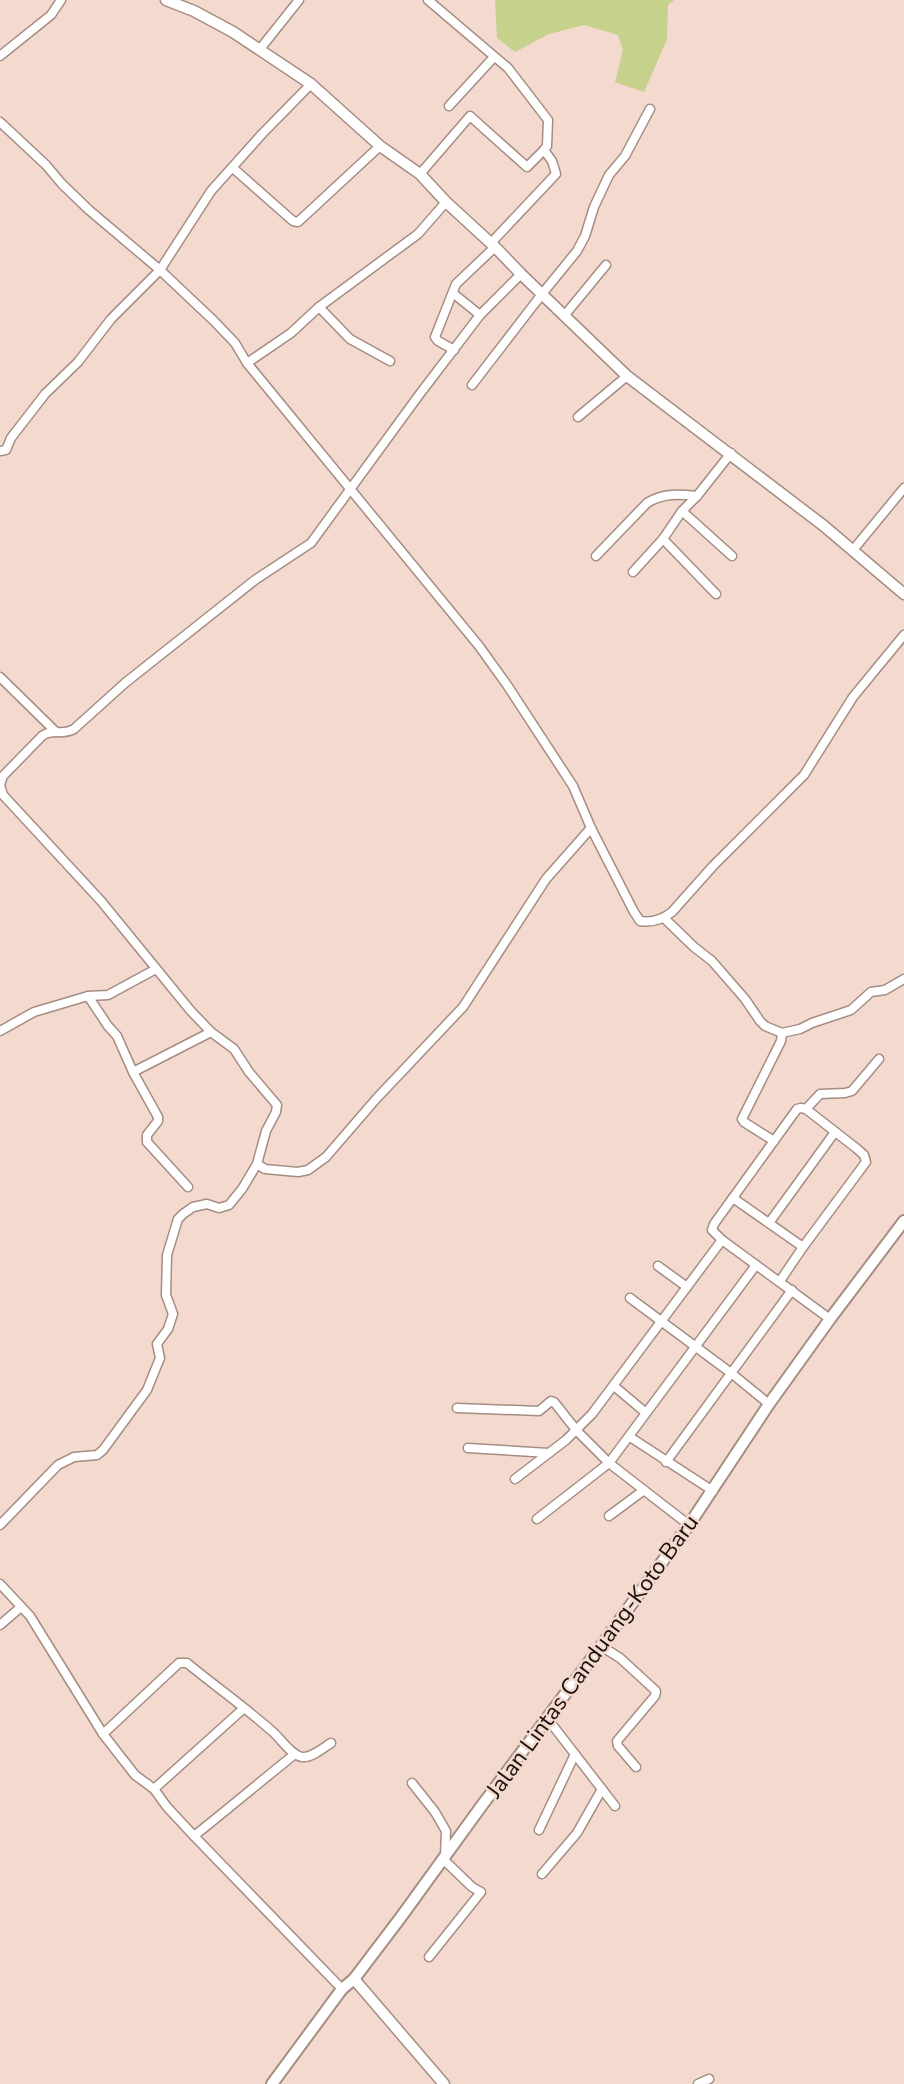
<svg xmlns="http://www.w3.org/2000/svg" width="904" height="2084" font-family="'Nunito Sans',sans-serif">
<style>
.green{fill:#c6d18c}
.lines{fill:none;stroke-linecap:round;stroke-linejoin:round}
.minor-casing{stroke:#a58d83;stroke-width:11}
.tertiary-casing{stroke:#a58d83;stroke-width:13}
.secondary-casing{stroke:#a58d83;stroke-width:14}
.minor{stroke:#fff;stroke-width:8}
.tertiary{stroke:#fff;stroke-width:10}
.secondary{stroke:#fff;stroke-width:10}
.labels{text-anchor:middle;stroke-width:5;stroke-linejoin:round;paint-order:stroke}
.street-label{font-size:23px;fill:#1a110d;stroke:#f3d9ce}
</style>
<rect width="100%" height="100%" fill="#f3d9ce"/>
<path class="green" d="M495,0H674L668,5L667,39L644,92L615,82L623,50L618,35L584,25L549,34L515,52L497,38Z"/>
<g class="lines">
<defs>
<g id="minor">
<path d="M428,0L508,68L548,120L547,146L544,150L552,161L556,174L491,243"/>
<path d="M260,49L299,0"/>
<path d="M0,56L51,15L61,0"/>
<path d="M449,106L494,57"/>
<path d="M0,122L46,165L62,184L89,210L160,270L214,321L235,343L247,363L479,646L507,685L573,786L591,828L634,912L640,921C652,923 663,919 672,912L713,866L804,775L853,697L904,635"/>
<path d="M233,168L293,221L298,222L380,146"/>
<path d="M420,174L470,116L527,167L544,150"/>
<path d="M454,294L480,315"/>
<path d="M319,307L350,339L390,361"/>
<path d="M564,316L606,265"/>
<path d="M454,350L438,341L435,337L456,284L495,247"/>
<path d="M247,363L291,333L319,307L418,234L446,202"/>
<path d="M472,385L542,294L577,251L585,236L594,207L609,175L625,156L650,109"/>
<path d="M578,417L627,376"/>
<path d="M0,451L6,450L11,438L45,394L78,362L111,319L160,270L211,191L262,134L311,84"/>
<path d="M682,511L732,556"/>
<path d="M663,539L716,594"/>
<path d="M853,550L904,488"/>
<path d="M596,556L647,503C663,493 679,494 697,496"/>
<path d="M633,572L663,539L682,511L697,496L731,453"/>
<path d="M0,677L55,731"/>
<path d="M0,785L3,795L101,901L190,1010L211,1032L234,1049L249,1072L277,1105L276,1112L266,1131L257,1164L242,1189L229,1205L219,1208L207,1204L193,1207L183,1214L178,1219L167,1255L166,1295L173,1314L168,1329L157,1344L160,1358L147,1390L103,1450L97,1455L74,1457L58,1465L0,1525"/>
<path d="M0,785L3,776L42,736C53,728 63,736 74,729L125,683L255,580L311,543L419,395L480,315L521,274"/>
<path d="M664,918L694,947L712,961L745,999L760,1021L765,1026L782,1033L781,1041L742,1119L744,1122L774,1141"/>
<path d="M88,996L108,1026L117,1036L133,1072L158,1117V1121L147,1135V1142L188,1187"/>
<path d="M0,1031L34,1012L88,996L108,995L156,969"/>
<path d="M782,1033L800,1029L812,1023L851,1010L871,992L885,990L904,979"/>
<path d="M133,1072L211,1032"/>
<path d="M806,1109L820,1094L845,1093L852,1091L879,1059"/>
<path d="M257,1164L265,1169L298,1172L308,1170L326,1157L376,1099L463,1007L546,879L591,828"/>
<path d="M733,1198L803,1247"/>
<path d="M769,1223L835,1132"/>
<path d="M658,1266L687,1287"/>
<path d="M780,1281L803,1247L866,1162L864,1155L856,1148L806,1109L801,1108L797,1109L714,1224L712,1230L722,1240L830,1319"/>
<path d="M630,1298L731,1373L769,1404"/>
<path d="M614,1386L646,1413"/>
<path d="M457,1408L539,1411L551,1401L554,1402L577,1431L609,1463L689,1525"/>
<path d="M630,1437L713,1491"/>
<path d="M468,1448L549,1453"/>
<path d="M666,1462L792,1290"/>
<path d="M515,1479L566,1440L592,1414L722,1240"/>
<path d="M609,1516L644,1490"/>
<path d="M537,1519L609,1463L756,1265"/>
<path d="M0,1584L30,1616L103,1734L135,1775L154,1789L167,1807L194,1836L342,1989"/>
<path d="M0,1625L21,1607"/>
<path d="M601,1646L620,1658L656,1691L655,1696L617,1741L618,1746L636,1767"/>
<path d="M547,1718L615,1806"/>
<path d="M103,1734L179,1663H187C215,1686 246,1708 273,1732C281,1739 291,1755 302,1757C312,1758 323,1748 331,1743"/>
<path d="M412,1783L435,1812L446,1831L445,1856"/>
<path d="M154,1789L243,1709"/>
<path d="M539,1830L575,1754"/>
<path d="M194,1836C228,1809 261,1781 295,1754"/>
<path d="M542,1874L577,1833L602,1789"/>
<path d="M429,1957L481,1892L472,1887L443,1859"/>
<path d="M698,2084L709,2079"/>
</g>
<g id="tertiary">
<path d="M166,0L194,11L233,32L311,84L380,146L420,174L446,202L495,247L521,274L627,376L824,526L904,594"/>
<path d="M354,1979L444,2084"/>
</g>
<path id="secondary" d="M272,2084L342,1989L354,1979L401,1917L480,1808L601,1646L689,1525L769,1404L830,1319L904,1221"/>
</defs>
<use href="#minor" class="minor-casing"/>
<use href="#tertiary" class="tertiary-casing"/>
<use href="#secondary" class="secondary-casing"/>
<use href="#minor" class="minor"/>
<use href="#tertiary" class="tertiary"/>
<use href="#secondary" class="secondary"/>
</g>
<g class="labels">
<g class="street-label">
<text transform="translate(592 1656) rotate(-54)" y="8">Jalan Lintas Canduang-Koto Baru</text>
</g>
</g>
</svg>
